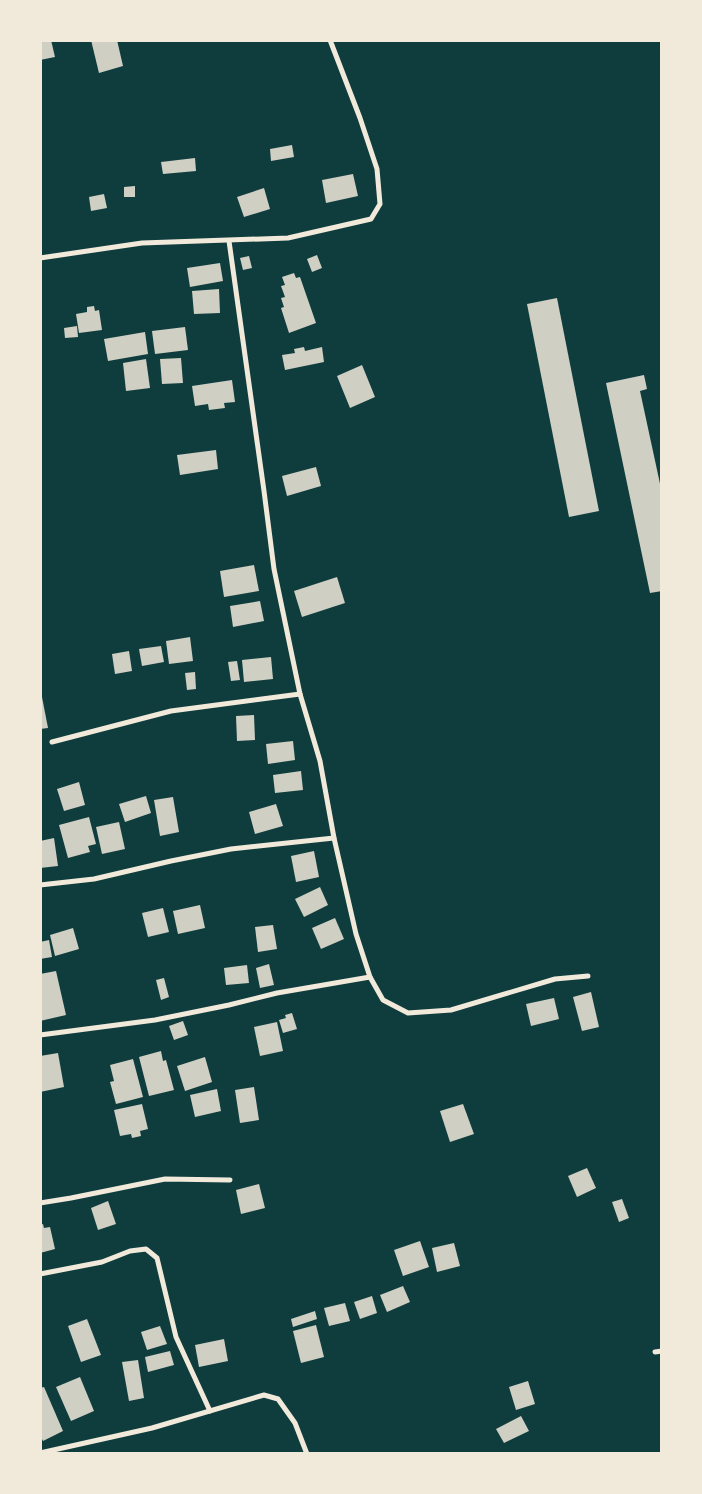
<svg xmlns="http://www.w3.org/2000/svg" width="702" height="1494" font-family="Lora,serif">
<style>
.building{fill:#cfcfc3}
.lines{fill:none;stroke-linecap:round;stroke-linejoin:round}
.minor{stroke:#f1e9da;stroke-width:5}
</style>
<rect width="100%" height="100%" fill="#0f3d3e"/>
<g class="building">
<path d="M40,40H51L55,57L40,60Z"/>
<path d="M91,40H117L123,66L99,73Z"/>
<path d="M292,145L294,157L271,161L270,149Z"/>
<path d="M195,158L196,171L163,174L161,162Z"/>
<path d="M353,174L358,196L326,203L322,180Z"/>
<path d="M135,186V197H124V187Z"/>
<path d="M264,188L270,209L244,217L237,197Z"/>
<path d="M104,194L107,208L91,211L89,197Z"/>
<path d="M317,255L322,268L312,272L307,259Z"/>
<path d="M249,256L252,268L243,270L240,258Z"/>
<path d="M220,263L223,281L190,287L187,268Z"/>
<path d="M294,273L296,278L300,277L316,323L289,333L281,308L284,307L281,298L285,297L281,286L285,285L282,277Z"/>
<path d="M219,289L220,313L194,314L192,291Z"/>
<path d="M557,298L599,511L569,517L527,304Z"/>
<path d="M94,306L95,311L99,310L102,330L79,333L76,314L87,312V307Z"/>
<path d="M77,326L78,337L65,338L64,328Z"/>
<path d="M185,327L188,350L155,354L152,331Z"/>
<path d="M145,332L148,354L108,361L104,339Z"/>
<path d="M304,347L305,351L322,347L324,362L285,370L282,355L295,353L294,349Z"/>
<path d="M181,358L183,383L162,384L160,359Z"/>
<path d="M146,359L150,388L126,391L123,363Z"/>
<path d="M362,365L375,397L350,408L337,376Z"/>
<path d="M644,375L647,389L640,391L662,493V591L650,593L606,383Z"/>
<path d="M232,380L235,402L224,403L225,408L209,410L208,404L195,406L192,386Z"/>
<path d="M216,450L218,469L180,475L177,455Z"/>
<path d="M316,467L321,486L287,496L282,476Z"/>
<path d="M254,565L259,591L224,597L220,571Z"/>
<path d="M337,577L345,603L302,617L294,591Z"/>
<path d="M260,601L264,621L233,627L230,606Z"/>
<path d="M190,637L193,661L169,664L166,641Z"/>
<path d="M161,646L164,662L142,666L139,649Z"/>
<path d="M129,651L132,671L115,674L112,654Z"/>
<path d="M271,657L273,679L244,682L242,660Z"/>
<path d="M237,661L240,680L231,681L228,662Z"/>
<path d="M195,672L196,689L187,690L185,673Z"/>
<path d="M40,697H42L48,728L40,729Z"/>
<path d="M254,715L255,740L237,741L236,716Z"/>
<path d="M293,741L295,760L268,764L266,744Z"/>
<path d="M301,771L303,790L275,793L273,775Z"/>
<path d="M79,782L85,805L64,811L57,789Z"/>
<path d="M146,796L151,813L125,822L119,804Z"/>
<path d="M173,797L179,832L160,836L154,800Z"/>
<path d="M276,804L283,826L255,834L249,812Z"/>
<path d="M89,817L96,844L88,846L90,852L68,858L59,825Z"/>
<path d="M119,822L125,849L102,854L96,827Z"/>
<path d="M54,838L58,866L40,868V841Z"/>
<path d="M314,851L319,877L296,882L291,856Z"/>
<path d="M320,887L328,905L304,917L295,899Z"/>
<path d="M200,905L205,928L178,934L173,911Z"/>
<path d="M163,908L169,932L148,937L142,913Z"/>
<path d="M335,918L344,939L321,949L312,928Z"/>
<path d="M273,925L277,949L258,952L255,927Z"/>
<path d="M73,928L79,949L55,956L50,935Z"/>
<path d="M49,940L52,957L40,959V942Z"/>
<path d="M269,964L274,985L260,988L256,968Z"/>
<path d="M247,965L249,983L226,985L224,968Z"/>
<path d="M56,971L66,1015L40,1021V974Z"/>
<path d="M164,978L169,997L161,1000L156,980Z"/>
<path d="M591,992L599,1027L582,1031L573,997Z"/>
<path d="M554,998L559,1019L531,1026L526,1004Z"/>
<path d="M292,1013L297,1029L283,1033L279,1020L286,1018L285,1015Z"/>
<path d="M183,1021L188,1035L174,1040L169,1026Z"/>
<path d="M277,1022L283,1051L260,1056L254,1027Z"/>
<path d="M161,1051L163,1061L166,1060L174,1090L149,1096L139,1057Z"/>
<path d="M58,1053L64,1087L40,1092V1056Z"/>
<path d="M205,1057L212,1082L185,1091L177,1066Z"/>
<path d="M133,1059L143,1097L116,1104L110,1082L114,1081L110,1065Z"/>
<path d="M254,1087L259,1120L240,1123L235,1090Z"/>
<path d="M217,1089L221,1111L195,1117L190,1095Z"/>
<path d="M142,1104L148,1129L140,1131L141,1136L132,1138L131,1134L120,1136L114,1110Z"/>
<path d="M463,1104L474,1134L450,1142L440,1111Z"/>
<path d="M587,1168L596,1188L577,1197L568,1176Z"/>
<path d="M259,1184L265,1208L241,1214L236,1190Z"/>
<path d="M622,1199L629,1218L619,1222L612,1202Z"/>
<path d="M108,1201L116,1224L98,1230L91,1208Z"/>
<path d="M43,1224L44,1228L50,1227L55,1249L40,1253V1225Z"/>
<path d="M420,1241L429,1267L403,1276L394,1250Z"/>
<path d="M454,1243L460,1266L437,1272L432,1248Z"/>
<path d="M403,1286L410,1302L387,1312L380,1295Z"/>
<path d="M372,1296L377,1313L360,1319L354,1302Z"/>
<path d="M345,1303L350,1321L329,1326L324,1308Z"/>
<path d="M315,1311L317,1319L293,1327L291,1319Z"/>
<path d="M87,1319L101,1355L81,1362L68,1326Z"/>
<path d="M316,1325L324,1357L301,1363L293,1331Z"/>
<path d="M160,1326L167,1344L147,1350L141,1332Z"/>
<path d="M224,1339L228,1361L199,1367L195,1345Z"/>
<path d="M170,1351L174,1365L148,1372L145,1357Z"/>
<path d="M138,1360L144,1398L129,1401L122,1362Z"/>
<path d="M80,1377L94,1411L71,1421L56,1387Z"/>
<path d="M528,1381L535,1404L516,1410L509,1387Z"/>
<path d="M44,1387L63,1431L43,1441L40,1435V1388Z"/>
<path d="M521,1416L529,1431L504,1443L496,1429Z"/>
</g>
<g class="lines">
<g class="minor">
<path d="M229,241L264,491L274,569L300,694L320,761L334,838L356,934L370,977L383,1000L408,1013L451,1010L555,979L588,976"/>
<path d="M40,258L142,243L288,238L371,219L380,204L377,169L360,118L330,40"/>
<path d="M52,742L171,711L300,694"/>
<path d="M40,885L94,879L171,861L231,849L334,838"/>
<path d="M40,1035L155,1020L229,1005L277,993L370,977"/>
<path d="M40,1203L71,1198L165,1179L230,1180"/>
<path d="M40,1274L102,1262L130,1251L146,1249L157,1258L176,1337L210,1411"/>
<path d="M655,1352L662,1351"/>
<path d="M40,1453L152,1428L264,1395L278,1399L295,1423L307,1454"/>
</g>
</g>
<rect width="702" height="1494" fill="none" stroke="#f1e9da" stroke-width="84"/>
</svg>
